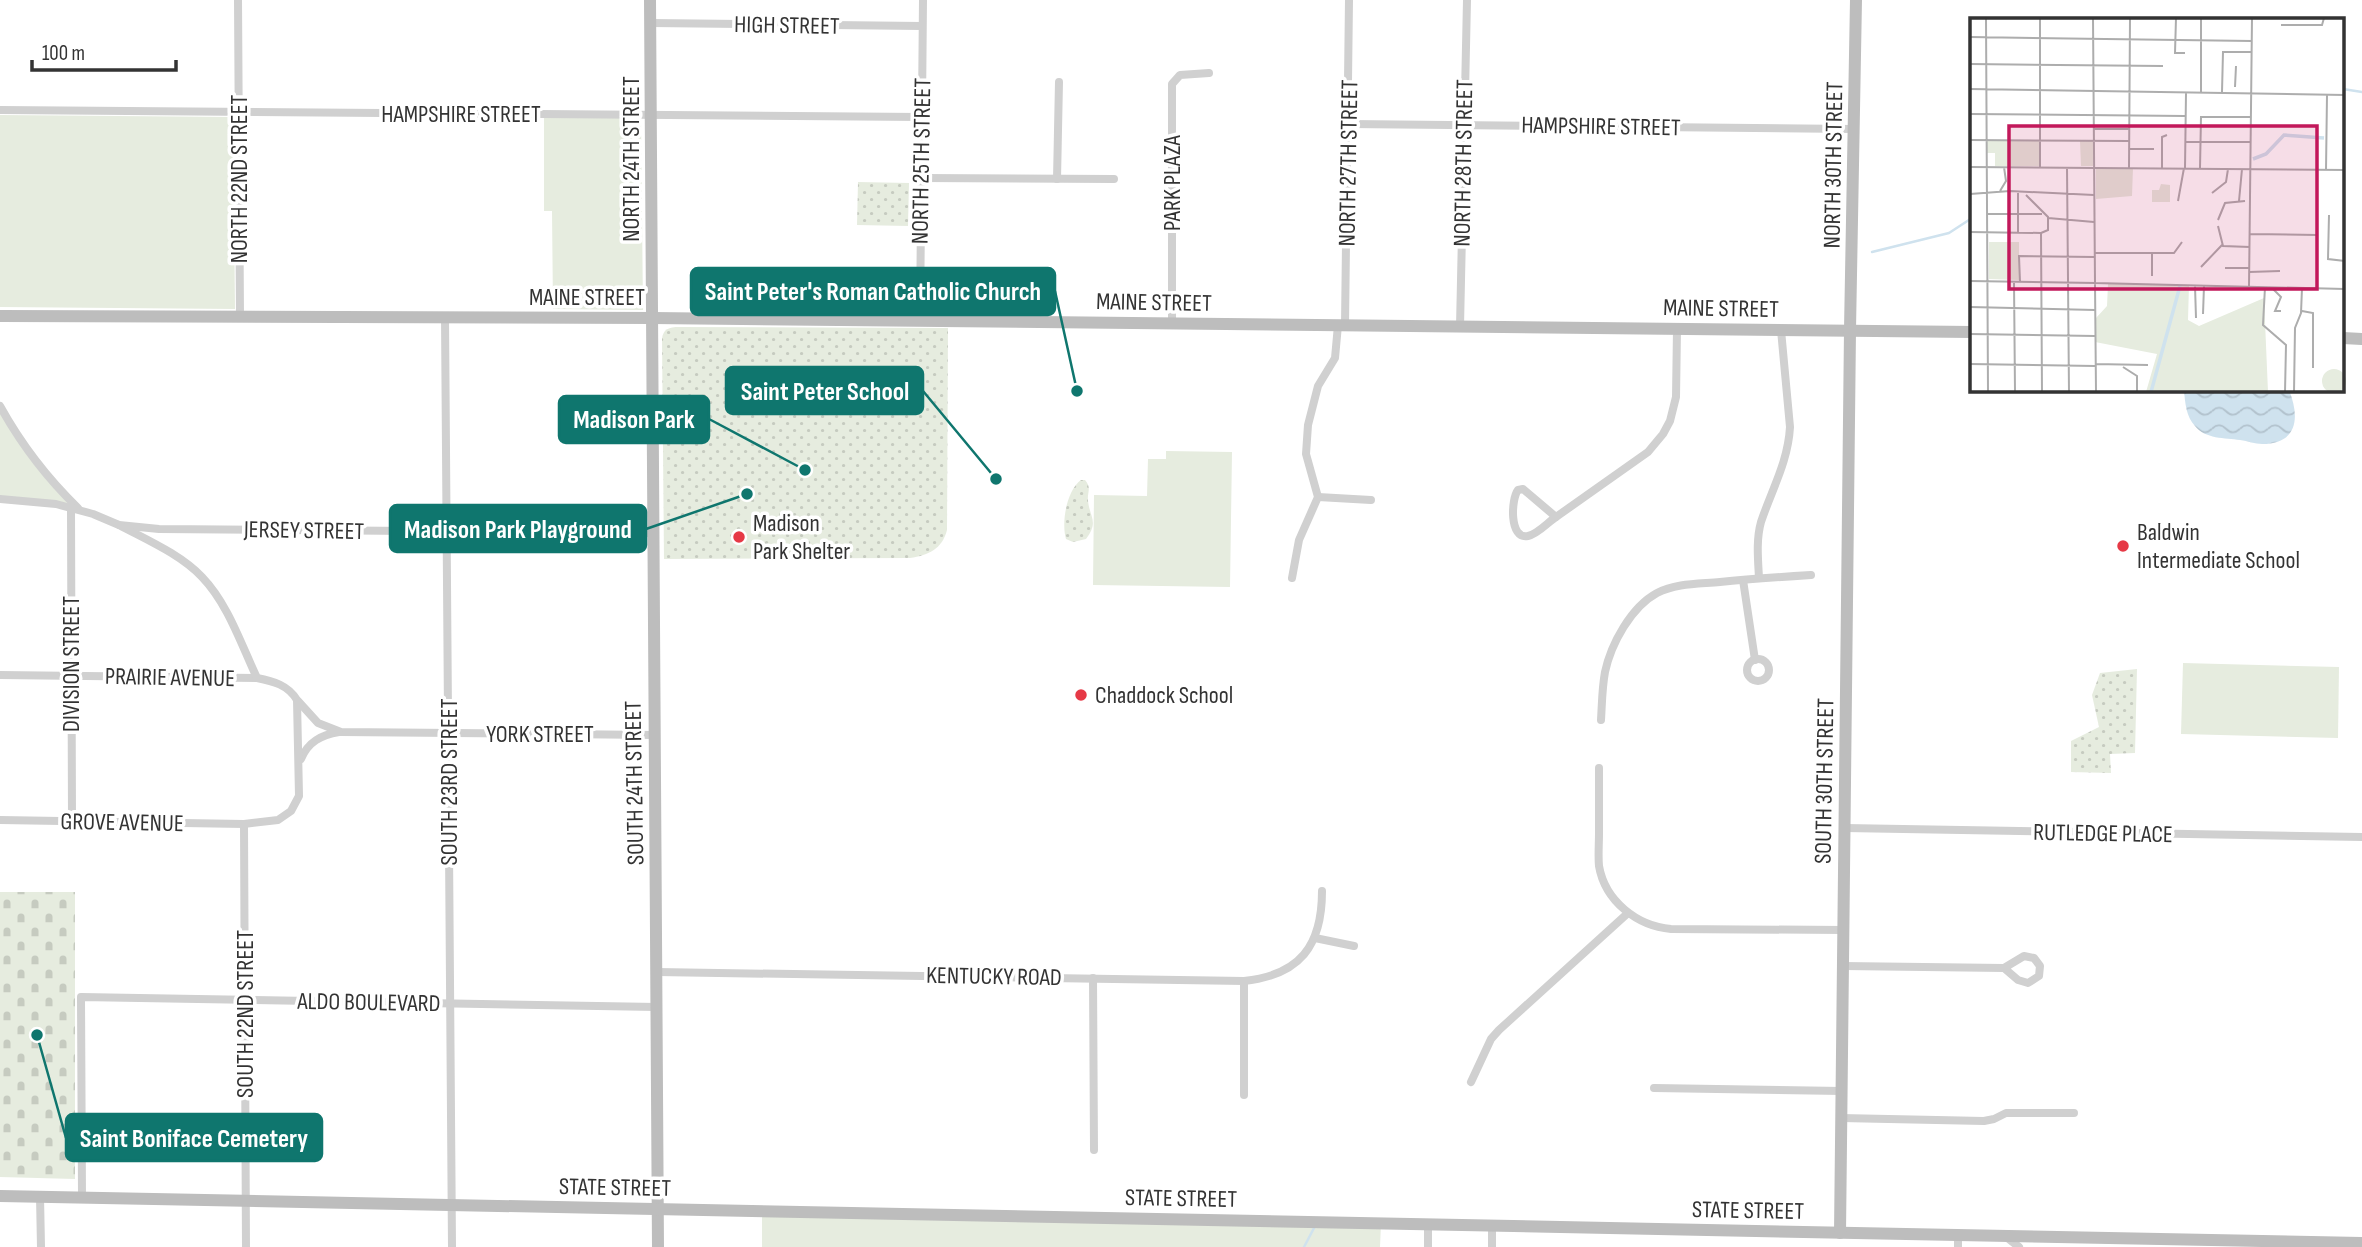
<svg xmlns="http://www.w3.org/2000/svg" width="2362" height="1247" font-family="'Sofia Sans Condensed',sans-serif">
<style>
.grass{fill:#e6ecdf}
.cemetery{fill:url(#cemetery-stones)}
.park{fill:url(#park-dots)}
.water{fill:url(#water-waves)}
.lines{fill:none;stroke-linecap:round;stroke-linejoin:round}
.stream{stroke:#cfe2ee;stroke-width:2.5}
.street{stroke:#d0d0d0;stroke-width:8}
.secondary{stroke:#bdbdbd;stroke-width:12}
.poi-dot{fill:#e63946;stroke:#fff;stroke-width:2.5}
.labels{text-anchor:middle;stroke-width:7;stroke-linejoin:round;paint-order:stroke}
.street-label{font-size:24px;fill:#333;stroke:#fff}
.poi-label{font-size:24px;fill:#333;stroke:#fff;text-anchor:start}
.inset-river{fill:none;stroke:#cfe2ee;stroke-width:3.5}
.inset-road{fill:none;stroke:#adadad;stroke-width:2}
.view{fill:#c2185b;fill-opacity:0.15;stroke:#c2185b;stroke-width:3.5}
.inset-edge{fill:none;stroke:#333;stroke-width:3.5}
.leader{fill:none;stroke:#0f766e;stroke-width:2.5}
.callout-dot{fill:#0f766e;stroke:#fff;stroke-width:2.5}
.callout{fill:#0f766e;stroke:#0f766e;stroke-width:2.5}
.callout-label{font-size:26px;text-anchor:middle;font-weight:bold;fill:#fff}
</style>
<defs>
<pattern id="cemetery-stones" width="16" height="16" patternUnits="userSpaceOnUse" patternTransform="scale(1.75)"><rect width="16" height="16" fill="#e6ecdf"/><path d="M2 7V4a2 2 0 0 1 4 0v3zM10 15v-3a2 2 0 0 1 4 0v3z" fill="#c6cbc0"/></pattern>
<pattern id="park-dots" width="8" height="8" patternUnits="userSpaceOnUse" patternTransform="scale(1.75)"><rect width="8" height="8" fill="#e6ecdf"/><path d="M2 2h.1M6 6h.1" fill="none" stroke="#c6cbc0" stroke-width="1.8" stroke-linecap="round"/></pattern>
<pattern id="water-waves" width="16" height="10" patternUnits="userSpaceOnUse" patternTransform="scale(1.75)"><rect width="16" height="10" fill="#cfe2ee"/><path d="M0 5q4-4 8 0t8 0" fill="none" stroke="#b2c2cd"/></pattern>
</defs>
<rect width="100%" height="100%" fill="#fff"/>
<g class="grass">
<path d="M0,115L233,117L235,309L0,307Z"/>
<path d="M544,117L641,118L643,310L553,309L552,211H544Z"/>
<path d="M0,408L75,507L0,498Z"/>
<path d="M1166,451L1232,452L1230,587L1093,585L1094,495L1147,496L1148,459H1166Z"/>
<path d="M2183,663L2339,667L2338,738L2181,734Z"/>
<path d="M762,1210L1381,1223L1380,1247H762Z"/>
</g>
<path class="cemetery" d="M0,892H75V1179L0,1177Z"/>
<g class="park">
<path d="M858,182L909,183L908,226L857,225Z"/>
<path d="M679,327L948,328L947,530C942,549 929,555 910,558L664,559L662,339C663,329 669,327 679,327Z"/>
<path d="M1081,480H1085C1092,488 1087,492 1088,501C1090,518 1099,522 1086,539L1073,542L1066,539C1061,522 1067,490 1081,480Z"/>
<path d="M2137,669L2135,753L2110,754L2111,773L2071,772V741L2099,727L2092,695L2100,673Z"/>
</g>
<path class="water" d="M2184,390H2289C2300,417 2298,444 2262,444C2255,444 2248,441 2240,440C2225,438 2205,439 2195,426C2186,417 2185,402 2184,390Z"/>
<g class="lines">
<g class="stream">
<path d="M2343,89L2362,92"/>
<path d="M1872,252L1949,233L1972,218"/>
<path d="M1304,1247L1314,1228"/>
</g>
<g class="street">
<path d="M238,0L240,317"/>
<path d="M651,23L922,26"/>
<path d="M0,110L921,117"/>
<path d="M1348,124L1854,129"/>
<path d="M921,178L1114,179"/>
<path d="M1057,179L1059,82"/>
<path d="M445,317L452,1247"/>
<path d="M920,321L923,0"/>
<path d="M1172,324V84L1180,75L1209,73"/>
<path d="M1345,325L1349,0"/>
<path d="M1460,327L1467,0"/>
<path d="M0,406C21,444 46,477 78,508"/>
<path d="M1523,489L1556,517C1548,522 1538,534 1528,536C1509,540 1511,499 1518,490Z"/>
<path d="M1318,497L1371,500"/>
<path d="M0,499L56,504L93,514L119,525L159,529L654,533"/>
<path d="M71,507L72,821"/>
<path d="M1556,517L1648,452L1663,434L1670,421L1676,397L1677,329"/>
<path d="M1292,578L1299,540L1318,497L1306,454L1308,425L1318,386L1335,358L1338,325"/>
<path d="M1759,578C1758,559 1756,540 1761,522C1772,489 1788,462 1790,427L1781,330"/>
<path d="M1743,580L1755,660"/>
<circle cx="1758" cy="670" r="11"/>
<path d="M0,675L257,678"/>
<path d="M298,701L318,723L341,732L655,735"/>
<path d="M1601,720C1602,704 1602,688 1605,672C1611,644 1631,607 1657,593C1676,583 1699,584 1720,582C1750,579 1780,577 1811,575"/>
<path d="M301,759C308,742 321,735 339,732"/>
<path d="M1599,768C1599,790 1599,812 1599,833C1599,844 1598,856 1599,866C1605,901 1637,926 1671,929L1844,930"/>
<path d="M0,820L244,824L278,820L291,811L299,796L297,700C288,685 273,681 257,678C241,644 228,604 202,577C180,554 147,540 119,525"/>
<path d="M244,824L246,1247"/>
<path d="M1845,828L2362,837"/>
<path d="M1315,938L1354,946"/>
<path d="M2024,956L2034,958L2040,966L2039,976L2028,983L2018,980L2004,968Z"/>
<path d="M1843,966L2004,968"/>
<path d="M657,972L1244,981C1300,975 1322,946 1322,891"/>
<path d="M1093,978L1094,1150"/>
<path d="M1244,981V1095"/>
<path d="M1471,1082L1491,1039L1499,1030L1628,913"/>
<path d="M1654,1088L1842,1091"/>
<path d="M1841,1118L1984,1121L1994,1119L2006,1113H2074"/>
<path d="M40,1196L41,1247"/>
<path d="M82,1197L81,997L657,1007"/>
<path d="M2005,1236L2019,1247"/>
<path d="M1428,1247V1224"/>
<path d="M1492,1247V1226"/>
<path d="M1958,1247V1235"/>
</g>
<g class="secondary">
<path d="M650,0L658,1247"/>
<path d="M0,316L653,318L1972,332"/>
<path d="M2343,338L2362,339"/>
<path d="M0,1196L2362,1243"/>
<path d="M1840,1233L1850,330L1856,0"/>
</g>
</g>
<g class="poi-dot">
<circle cx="739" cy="537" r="7"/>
<circle cx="2123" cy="546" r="7"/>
<circle cx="1081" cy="695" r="7"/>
</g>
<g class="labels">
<g class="street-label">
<text transform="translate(787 25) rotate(1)" y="8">HIGH STREET</text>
<text x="461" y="122">HAMPSHIRE STREET</text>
<text transform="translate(1601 126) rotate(1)" y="8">HAMPSHIRE STREET</text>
<text transform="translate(631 159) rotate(-90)" y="8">NORTH 24TH STREET</text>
<text transform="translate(921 161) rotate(-89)" y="8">NORTH 25TH STREET</text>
<text transform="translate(1348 163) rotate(-89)" y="8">NORTH 27TH STREET</text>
<text transform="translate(1463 163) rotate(-89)" y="8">NORTH 28TH STREET</text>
<text transform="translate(1833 165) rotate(-89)" y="8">NORTH 30TH STREET</text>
<text transform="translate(239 179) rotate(-90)" y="8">NORTH 22ND STREET</text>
<text transform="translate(1172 183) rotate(-90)" y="8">PARK PLAZA</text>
<text x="587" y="305">MAINE STREET</text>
<text transform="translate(1154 302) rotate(1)" y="8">MAINE STREET</text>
<text transform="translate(1721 308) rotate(1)" y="8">MAINE STREET</text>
<text transform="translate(304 530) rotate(1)" y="8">JERSEY STREET</text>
<text transform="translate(71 664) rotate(-90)" y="8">DIVISION STREET</text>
<text transform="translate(170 677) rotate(1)" y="8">PRAIRIE AVENUE</text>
<text x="540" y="742">YORK STREET</text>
<text transform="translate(1824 781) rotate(-89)" y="8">SOUTH 30TH STREET</text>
<text transform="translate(449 782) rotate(-90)" y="8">SOUTH 23RD STREET</text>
<text transform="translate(634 783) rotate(-91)" y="8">SOUTH 24TH STREET</text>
<text transform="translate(122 822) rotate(1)" y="8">GROVE AVENUE</text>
<text transform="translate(2103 833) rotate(1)" y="8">RUTLEDGE PLACE</text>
<text transform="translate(994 976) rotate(1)" y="8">KENTUCKY ROAD</text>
<text transform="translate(369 1002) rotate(1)" y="8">ALDO BOULEVARD</text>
<text transform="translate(245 1014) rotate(-90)" y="8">SOUTH 22ND STREET</text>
<text transform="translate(615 1187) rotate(1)" y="8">STATE STREET</text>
<text transform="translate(1181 1198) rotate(1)" y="8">STATE STREET</text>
<text transform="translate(1748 1210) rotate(1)" y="8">STATE STREET</text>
</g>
<g class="poi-label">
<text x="753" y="531">Madison<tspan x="753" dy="28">Park Shelter</tspan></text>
<text x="2137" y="540">Baldwin<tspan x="2137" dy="28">Intermediate School</tspan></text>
<text x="1095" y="703">Chaddock School</text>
</g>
</g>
<g transform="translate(1970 18)">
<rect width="374" height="374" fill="#fff"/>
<path d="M17,122L69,123L70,148H25V135H17ZM110,123H123V148H111ZM191,166L200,167V184H182V172H189ZM138,266L219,267L218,302L229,308L294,280L298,374H176L187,336L125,324L126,300L137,288ZM352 363a12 12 0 1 1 24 0a12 12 0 1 1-24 0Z" fill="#e6ecdf"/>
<path d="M19,224H49V262L19,261Z" fill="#e6ecdf"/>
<path d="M126,150H163L162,178L126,181Z" fill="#e6ecdf"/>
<path class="inset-river" d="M283,141L296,136L314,117L354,120M181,374L210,268"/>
<path class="inset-road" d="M16,0L18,374M70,0V149M123,0L125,265L375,271M206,0L205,35H215M311,7H352L354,0M0,19L282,23M0,46L193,48M265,69L266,48M0,71L375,77M231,74V0M252,74L253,34H282M0,96L215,98M124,111H159M0,122L159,123M215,124H281M159,131H184M0,149L375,152M97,149L99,374M159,150L160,0M192,150V119L197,117M215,150L216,75M230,150L231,99H281M356,152L357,77M30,173L36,163L34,149M48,175V215M242,175L256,164L258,151M0,176L40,173L124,177M56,177L78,199V212L71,215M208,183L214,150M269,183L272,151M17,196H72M359,197L358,241L375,243M78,200L124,204M248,202L255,185L275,183M248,208L253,228L280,229M0,214L71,215M71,215L72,374M280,216L348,217M125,235H204L212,224M182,235V258M231,249L252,227M255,250H279M279,254L310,253M0,263L125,265L126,374M44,264L45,374M50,264L49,238L125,239M225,268L226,300M279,269L282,0M295,269L293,307L316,327L315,374M302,270L311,279L305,293H311M0,289L125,292M332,293L343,295V350M233,296L234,268M0,316L125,318M0,346L125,348M125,346L178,347M153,349L167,358V374M324,374L325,310L331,295L332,270"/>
<path class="view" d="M39,108H347V271H39Z"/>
<rect width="374" height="374" class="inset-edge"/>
</g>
<path class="leader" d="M1077 391L1055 291M996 479L923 391M805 470L709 419M747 494L646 529M37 1035L66 1138"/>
<g class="callout-dot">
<circle cx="1077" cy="391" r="7"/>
<circle cx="996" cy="479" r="7"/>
<circle cx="805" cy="470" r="7"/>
<circle cx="747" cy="494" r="7"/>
<circle cx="37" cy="1035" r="7"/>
</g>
<g class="callout">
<rect x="691" y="268" width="364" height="47" rx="7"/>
<rect x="726" y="367" width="197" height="47" rx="7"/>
<rect x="559" y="396" width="150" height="47" rx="7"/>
<rect x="390" y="505" width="256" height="47" rx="7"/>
<rect x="66" y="1114" width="256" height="47" rx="7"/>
</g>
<g class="callout-label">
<text x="873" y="300">Saint Peter's Roman Catholic Church</text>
<text x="825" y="400">Saint Peter School</text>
<text x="634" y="428">Madison Park</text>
<text x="518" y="538">Madison Park Playground</text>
<text x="194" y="1147">Saint Boniface Cemetery</text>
</g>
<path d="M32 60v10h144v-10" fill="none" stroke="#333333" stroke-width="3.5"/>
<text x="42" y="60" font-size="21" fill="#333333" stroke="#ffffff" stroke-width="5" paint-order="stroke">100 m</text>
</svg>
